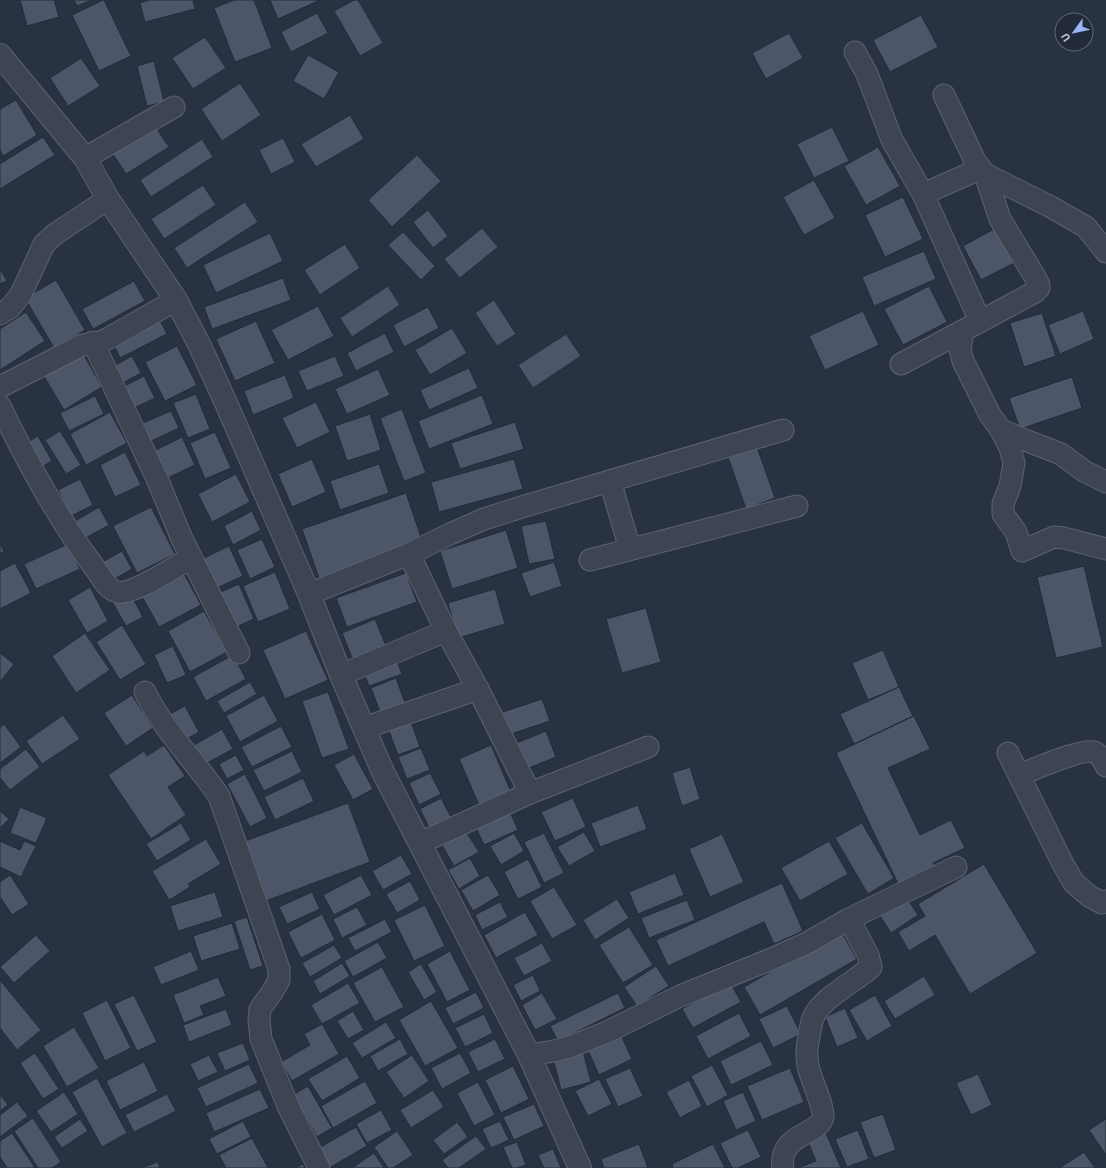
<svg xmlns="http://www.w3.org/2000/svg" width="1106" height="1168" font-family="'IBM Plex Sans',sans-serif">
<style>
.building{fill:#4d5669;stroke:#242b3a}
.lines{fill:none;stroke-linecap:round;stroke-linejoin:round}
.minor-casing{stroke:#5c6270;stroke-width:23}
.tertiary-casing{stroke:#5c6270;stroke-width:24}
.minor{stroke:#3d4553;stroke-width:21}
.tertiary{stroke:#3d4553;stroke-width:22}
</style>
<rect width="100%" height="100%" fill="#293243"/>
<g class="building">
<path d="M20,0H54L59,17L27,26Z"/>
<path d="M74,0H92L77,6Z"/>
<path d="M103,0H104L131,56L99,71L72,15Z"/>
<path d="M149,0H193L195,9L145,22L140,3Z"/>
<path d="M234,0H254L272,48L235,62L214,8Z"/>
<path d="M270,0H320L278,19Z"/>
<path d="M354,0H358L383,43L360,56L334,11Z"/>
<path d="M317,13L328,33L291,52L281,32Z"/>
<path d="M921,15L938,47L890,72L873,40Z"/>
<path d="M789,33L803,58L766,79L752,53Z"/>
<path d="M205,37L226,68L193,89L172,58Z"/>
<path d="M308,55L339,72L324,99L293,81Z"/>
<path d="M81,58L100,86L68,106L50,78Z"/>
<path d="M154,61L164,102L147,106L137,66Z"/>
<path d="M240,83L261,115L222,141L201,109Z"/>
<path d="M16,100L37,135L3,156L0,150V109Z"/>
<path d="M350,115L364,139L316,167L301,144Z"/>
<path d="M155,126L169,147L126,174L113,154Z"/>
<path d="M832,127L849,161L814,178L797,144Z"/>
<path d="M43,137L55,155L0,189V164Z"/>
<path d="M283,138L295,162L271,174L259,150Z"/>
<path d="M202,139L213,157L151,197L140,180Z"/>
<path d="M878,147L900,186L866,205L844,166Z"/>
<path d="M417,155L441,181L392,227L368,200Z"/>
<path d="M814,180L835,218L804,235L783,197Z"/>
<path d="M203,185L216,205L164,239L151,219Z"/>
<path d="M903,197L923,239L885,257L865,215Z"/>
<path d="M245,202L258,222L187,268L174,248Z"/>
<path d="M428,210L448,236L433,248L413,222Z"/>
<path d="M482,228L498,247L460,278L444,259Z"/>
<path d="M996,228L1014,263L981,280L963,246Z"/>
<path d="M403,232L435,266L421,280L388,245Z"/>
<path d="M270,233L283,261L216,293L203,265Z"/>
<path d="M345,244L360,268L320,295L304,270Z"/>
<path d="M924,251L936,279L874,306L862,277Z"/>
<path d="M0,269L7,281L0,284Z"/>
<path d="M283,278L291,300L212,329L204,307Z"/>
<path d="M56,280L85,330L54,348L25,298Z"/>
<path d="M134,281L145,301L93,329L82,309Z"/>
<path d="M388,286L400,305L352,337L340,318Z"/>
<path d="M929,286L947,322L903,345L884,309Z"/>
<path d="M494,300L516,334L497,346L475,313Z"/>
<path d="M318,306L334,336L288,360L271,330Z"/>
<path d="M428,307L439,328L404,347L393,325Z"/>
<path d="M863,311L879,345L825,370L809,336Z"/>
<path d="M1083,311L1094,339L1060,354L1048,325Z"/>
<path d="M26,312L45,341L0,370V329Z"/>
<path d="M1042,313L1056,356L1024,367L1010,323Z"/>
<path d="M159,318L167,334L120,358L112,341Z"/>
<path d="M256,321L275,363L235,381L216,339Z"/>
<path d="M452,328L467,353L430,375L415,350Z"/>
<path d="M385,333L394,352L356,371L347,353Z"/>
<path d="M566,334L581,356L533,388L518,365Z"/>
<path d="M177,346L197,385L165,401L145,362Z"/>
<path d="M81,350L102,387L64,410L42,373Z"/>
<path d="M132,356L141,373L121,384L112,367Z"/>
<path d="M335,356L344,376L307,391L298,371Z"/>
<path d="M469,368L478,388L429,410L420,390Z"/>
<path d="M378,369L390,395L347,414L335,389Z"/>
<path d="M285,375L294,398L253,415L244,391Z"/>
<path d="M144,376L155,398L130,410L119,389Z"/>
<path d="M1072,377L1082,408L1020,429L1009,398Z"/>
<path d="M196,394L210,429L188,438L173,403Z"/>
<path d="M482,395L493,424L429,449L418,421Z"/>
<path d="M95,396L104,414L69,431L60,413Z"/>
<path d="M316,402L330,432L297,448L282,418Z"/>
<path d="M402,409L426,473L404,481L380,418Z"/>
<path d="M171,411L179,428L147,443L138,425Z"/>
<path d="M110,412L127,443L86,465L70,434Z"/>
<path d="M370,414L381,450L347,461L335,426Z"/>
<path d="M515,422L524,449L460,469L451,443Z"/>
<path d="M60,431L81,465L66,474L45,440Z"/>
<path d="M215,432L231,468L205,479L190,443Z"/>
<path d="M38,436L52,461L38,469L23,445Z"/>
<path d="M182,437L195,465L163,480L150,453Z"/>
<path d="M757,447L775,498L746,509L728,457Z"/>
<path d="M125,452L141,485L115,497L100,465Z"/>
<path d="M312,459L326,492L292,507L278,474Z"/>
<path d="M514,459L523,489L439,512L431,482Z"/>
<path d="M379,464L389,493L340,510L330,481Z"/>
<path d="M236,474L250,502L212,522L198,494Z"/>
<path d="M80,479L93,505L71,516L58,490Z"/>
<path d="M406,493L424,546L320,581L302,529Z"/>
<path d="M99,507L109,525L80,541L70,524Z"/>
<path d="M151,507L175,554L137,573L113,526Z"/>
<path d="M252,511L261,530L233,545L224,526Z"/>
<path d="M546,521L555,559L529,564L521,526Z"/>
<path d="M506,530L518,568L452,589L440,551Z"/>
<path d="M262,539L275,567L250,579L237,550Z"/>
<path d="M0,544L4,551L0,554Z"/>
<path d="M68,544L80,569L36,589L24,564Z"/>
<path d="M229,546L243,576L212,590L198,561Z"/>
<path d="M122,551L132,569L109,582L99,564Z"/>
<path d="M554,562L562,586L530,597L521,573Z"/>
<path d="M15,563L31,593L0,609V571Z"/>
<path d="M1084,566L1103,647L1056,658L1037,577Z"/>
<path d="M181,568L201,605L159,627L139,591Z"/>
<path d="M275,572L290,609L258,622L243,586Z"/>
<path d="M406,573L417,602L347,627L336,598Z"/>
<path d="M239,584L254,619L229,630L214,595Z"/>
<path d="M90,587L108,621L87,633L68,600Z"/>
<path d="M495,589L505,624L458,638L448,603Z"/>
<path d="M130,593L143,617L126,626L113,603Z"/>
<path d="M646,608L661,662L622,673L606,619Z"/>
<path d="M204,611L227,652L190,672L168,631Z"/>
<path d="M375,619L388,651L355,665L342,633Z"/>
<path d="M122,625L146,664L120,680L96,642Z"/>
<path d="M306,631L328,680L285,699L263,650Z"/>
<path d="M85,633L110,670L76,693L52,656Z"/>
<path d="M173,646L186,675L167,683L154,655Z"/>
<path d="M883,650L899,687L868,700L852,663Z"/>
<path d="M0,653L14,664L0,682Z"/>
<path d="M233,655L246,679L206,701L193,677Z"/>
<path d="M395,656L402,674L369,686L362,669Z"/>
<path d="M396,678L407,708L382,717L371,688Z"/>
<path d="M250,682L257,694L224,713L217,701Z"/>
<path d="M899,687L913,716L854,744L840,714Z"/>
<path d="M328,692L349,749L322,758L302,701Z"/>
<path d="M132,695L153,728L126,746L104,713Z"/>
<path d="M264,695L278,721L240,742L226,716Z"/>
<path d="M542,699L550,721L508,735L500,713Z"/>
<path d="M185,706L199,732L185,740L170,714Z"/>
<path d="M63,715L80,739L42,764L26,741Z"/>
<path d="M409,716L420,747L398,755L386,723Z"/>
<path d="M914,716L930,749L888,768L920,835L951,820L965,848L933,863L938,872L901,890L836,753Z"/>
<path d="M4,724L21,747L0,763V728Z"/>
<path d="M281,726L292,747L252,767L241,747Z"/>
<path d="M222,729L233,749L205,764L194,745Z"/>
<path d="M546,731L556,757L524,770L514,744Z"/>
<path d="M164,745L185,776L168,787L186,815L151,839L108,775L144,751L147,756Z"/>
<path d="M491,745L511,792L479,805L459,759Z"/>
<path d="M421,748L430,770L407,779L398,757Z"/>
<path d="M26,749L40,767L10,790L0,778V769Z"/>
<path d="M292,751L302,772L264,791L253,770Z"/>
<path d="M354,754L373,789L353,800L334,765Z"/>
<path d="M236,755L244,770L227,779L219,764Z"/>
<path d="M690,767L700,799L682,806L672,773Z"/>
<path d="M430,773L441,794L419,805L409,783Z"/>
<path d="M245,774L267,818L250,827L227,784Z"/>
<path d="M303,778L314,801L275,820L264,797Z"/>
<path d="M441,798L453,821L432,833L420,809Z"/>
<path d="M573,798L586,827L555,841L541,812Z"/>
<path d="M348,803L370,862L263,902L240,843Z"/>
<path d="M507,805L518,830L484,845L473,821Z"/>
<path d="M638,805L647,829L600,847L591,823Z"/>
<path d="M20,807L47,818L36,843L10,833Z"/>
<path d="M0,811L9,819L0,828Z"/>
<path d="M181,823L191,840L157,861L146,844Z"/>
<path d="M862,823L894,878L868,894L835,838Z"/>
<path d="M465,830L479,852L454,866L441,843Z"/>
<path d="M584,832L595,851L569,866L557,847Z"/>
<path d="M514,833L524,851L501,865L490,846Z"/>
<path d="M544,833L564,873L544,883L524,842Z"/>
<path d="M722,834L744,882L710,897L689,849Z"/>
<path d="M206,839L221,864L188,884L190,887L169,900L152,871Z"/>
<path d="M0,841L20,850L24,841L36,846L21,877L0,867Z"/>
<path d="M829,841L848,874L800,901L781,868Z"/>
<path d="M401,855L412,874L383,890L372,871Z"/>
<path d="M470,858L480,876L459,889L448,870Z"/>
<path d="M528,859L542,887L518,899L504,872Z"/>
<path d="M984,864L1037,953L970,994L935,935L909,951L898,932L925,916L918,904Z"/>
<path d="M675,873L684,895L638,914L629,892Z"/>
<path d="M10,875L29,904L12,915L0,897V882Z"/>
<path d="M361,875L372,895L334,915L323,895Z"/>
<path d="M488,875L500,895L473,911L461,890Z"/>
<path d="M410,881L420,900L397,913L386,894Z"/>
<path d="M782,883L803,931L774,944L764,922L668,966L656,940Z"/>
<path d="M554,887L577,925L552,939L530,901Z"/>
<path d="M215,892L223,917L178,931L170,906Z"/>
<path d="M312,892L320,909L287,924L279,907Z"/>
<path d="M907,898L918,915L891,933L880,916Z"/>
<path d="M617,899L629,918L595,940L583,920Z"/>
<path d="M687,900L695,920L649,938L641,918Z"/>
<path d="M500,902L508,917L482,930L475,915Z"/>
<path d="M425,905L445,946L414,961L394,920Z"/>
<path d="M357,907L367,925L342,938L333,919Z"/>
<path d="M525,912L538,935L496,958L484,935Z"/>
<path d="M322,914L335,940L301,958L288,932Z"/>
<path d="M247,917L263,966L250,970L234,921Z"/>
<path d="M385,919L392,932L355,951L348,938Z"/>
<path d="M232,923L240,949L201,961L193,936Z"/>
<path d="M629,927L653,965L623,983L599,945Z"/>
<path d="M841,931L857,959L760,1015L744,987Z"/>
<path d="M36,935L50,951L14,983L0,967Z"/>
<path d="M378,942L387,958L353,977L344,961Z"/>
<path d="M542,943L552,961L524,976L514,958Z"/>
<path d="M334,945L342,958L310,977L302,963Z"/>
<path d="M191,951L199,970L161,985L153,967Z"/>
<path d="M450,951L470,990L447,1002L427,964Z"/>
<path d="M342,963L350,976L320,994L313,981Z"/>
<path d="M421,964L437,992L424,1000L408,972Z"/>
<path d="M656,966L669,986L637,1006L624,987Z"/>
<path d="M382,967L404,1007L375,1022L353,983Z"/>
<path d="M533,975L540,991L521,1001L513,985Z"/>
<path d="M924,976L935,995L895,1019L884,1001Z"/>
<path d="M218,977L226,996L200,1006L204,1015L184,1023L173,995Z"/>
<path d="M0,980L41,1030L17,1050L0,1028Z"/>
<path d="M730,982L741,1002L693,1028L682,1009Z"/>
<path d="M348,983L360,1003L322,1024L311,1005Z"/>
<path d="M476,992L484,1008L453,1024L445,1008Z"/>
<path d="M542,993L557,1019L535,1030L522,1005Z"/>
<path d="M618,993L625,1008L558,1041L550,1026Z"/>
<path d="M134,995L157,1042L137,1051L114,1004Z"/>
<path d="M875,995L892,1026L867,1041L849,1010Z"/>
<path d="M107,1000L131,1048L105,1061L82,1013Z"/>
<path d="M431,1001L458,1048L425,1066L399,1020Z"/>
<path d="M787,1006L801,1034L773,1048L759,1019Z"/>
<path d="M845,1008L858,1038L837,1047L825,1017Z"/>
<path d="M226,1009L232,1025L189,1042L183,1025Z"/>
<path d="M353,1011L364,1030L348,1039L337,1021Z"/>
<path d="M739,1013L751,1036L708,1059L696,1036Z"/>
<path d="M484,1014L493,1033L465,1047L455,1028Z"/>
<path d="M386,1022L396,1038L362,1058L352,1043Z"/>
<path d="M322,1024L339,1054L292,1081L281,1062L310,1045L304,1034Z"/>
<path d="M74,1027L99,1068L67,1087L43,1046Z"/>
<path d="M620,1033L632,1059L599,1075L587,1048Z"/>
<path d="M400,1039L408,1054L378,1071L370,1056Z"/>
<path d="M495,1039L505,1059L478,1072L468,1052Z"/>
<path d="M761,1041L773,1065L731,1085L720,1061Z"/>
<path d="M243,1043L250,1060L225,1071L217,1053Z"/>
<path d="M583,1051L591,1082L561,1090L553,1058Z"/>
<path d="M35,1053L59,1089L43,1099L20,1063Z"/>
<path d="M460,1053L471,1073L442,1089L431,1068Z"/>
<path d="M209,1055L218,1072L198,1081L190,1064Z"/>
<path d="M412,1055L429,1081L404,1098L386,1072Z"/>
<path d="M347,1056L360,1078L322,1101L308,1079Z"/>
<path d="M144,1062L158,1091L120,1110L106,1081Z"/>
<path d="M249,1064L258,1083L206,1107L197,1088Z"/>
<path d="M712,1065L728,1095L707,1107L691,1076Z"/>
<path d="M513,1066L529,1099L501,1113L485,1080Z"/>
<path d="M630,1068L643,1096L618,1107L605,1079Z"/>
<path d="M790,1068L804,1102L762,1120L747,1086Z"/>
<path d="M978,1074L992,1105L971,1115L956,1083Z"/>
<path d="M97,1078L127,1133L102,1147L72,1092Z"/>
<path d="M599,1079L612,1104L588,1116L575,1091Z"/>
<path d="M689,1080L702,1106L680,1118L666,1092Z"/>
<path d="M365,1081L377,1103L333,1128L321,1106Z"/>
<path d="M478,1082L495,1115L474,1126L457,1093Z"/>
<path d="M308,1086L332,1128L317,1137L293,1095Z"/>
<path d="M260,1089L269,1108L214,1132L206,1113Z"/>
<path d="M433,1090L444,1107L411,1128L400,1110Z"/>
<path d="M64,1092L78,1114L51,1132L36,1111Z"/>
<path d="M743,1092L756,1121L736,1130L723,1101Z"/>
<path d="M0,1094L8,1105L0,1111Z"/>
<path d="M167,1094L176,1111L134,1132L125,1115Z"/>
<path d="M17,1102L28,1116L0,1137V1115Z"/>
<path d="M534,1104L544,1126L514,1140L503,1117Z"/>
<path d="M381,1110L392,1130L367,1143L356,1124Z"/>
<path d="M883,1114L896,1150L874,1158L860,1122Z"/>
<path d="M33,1118L61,1162L52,1168H38L14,1131Z"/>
<path d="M80,1119L88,1131L62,1148L54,1137Z"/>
<path d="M1106,1119V1155L1089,1130Z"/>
<path d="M243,1121L251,1137L217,1154L209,1139Z"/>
<path d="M500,1121L509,1140L491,1148L482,1129Z"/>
<path d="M457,1122L468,1137L444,1154L433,1140Z"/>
<path d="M356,1127L367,1146L329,1168L317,1149Z"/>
<path d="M748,1130L761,1157L738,1168H732L720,1143Z"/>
<path d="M858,1130L869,1159L847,1167L835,1139Z"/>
<path d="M397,1131L413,1155L393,1168H388L374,1147Z"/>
<path d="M825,1131L841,1168H798L816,1161L807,1139Z"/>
<path d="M12,1133L35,1168H7L0,1157V1141Z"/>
<path d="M476,1136L486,1149L459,1168H448L442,1160Z"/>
<path d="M252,1138L268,1168H226L219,1155Z"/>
<path d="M517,1142L526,1165L517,1168H512L503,1147Z"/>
<path d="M639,1144L648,1168H604L601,1159Z"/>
<path d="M713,1144L725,1168H673L672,1164Z"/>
<path d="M553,1149L561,1168H544L538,1155Z"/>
<path d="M1084,1152L1095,1168H1061V1167Z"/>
<path d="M374,1153L384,1168H352Z"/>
<path d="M158,1162L160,1168H141Z"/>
<path d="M303,1164L305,1168H295Z"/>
</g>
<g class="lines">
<defs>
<g id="minor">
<path d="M855,52L867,74L892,140L923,194L980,321"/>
<path d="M944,95L975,161L985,174L1051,207L1086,227L1106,252"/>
<path d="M85,158L174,107"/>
<path d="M923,194L980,169"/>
<path d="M0,314L10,308L21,294L44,244L55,234L108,199"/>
<path d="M963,331L960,350L963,361L990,415L1001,430L1025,440L1061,454L1084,471L1106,482"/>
<path d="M93,342L158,481L182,539L239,653"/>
<path d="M901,364L1035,292L1039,288V285L1035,277L1000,219L985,174"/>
<path d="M0,387L82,345L100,342L109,338L176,300"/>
<path d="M0,406C27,462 57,518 95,568C101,576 107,590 118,592C134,595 175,566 191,558"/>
<path d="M1001,430L1010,448L1014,463L1010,486L1003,504V514L1016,532L1022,551L1054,537L1064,538L1106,549"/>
<path d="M610,481L630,549"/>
<path d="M409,554L446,631L478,689L530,793"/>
<path d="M590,560L797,506"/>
<path d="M309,594L409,554L450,534L484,519L525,506L783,430"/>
<path d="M341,675L446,631"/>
<path d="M145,692C164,731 195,761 219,796L279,969V980L273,991L260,1009L259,1021L261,1039L288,1106L319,1168"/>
<path d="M364,728L478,689"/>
<path d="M1008,753L1063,864L1074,883L1089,896L1102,903L1106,901"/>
<path d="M1019,775C1033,770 1082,748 1094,752C1100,754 1103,760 1106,766"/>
<path d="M420,843L530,793L648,747"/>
<path d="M529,1055L554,1051L569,1047L605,1033L680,996L769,960L807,943L849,919L956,867"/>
<path d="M783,1168C778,1133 819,1136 823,1117C824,1108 813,1083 810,1073C806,1061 806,1049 809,1037C810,1030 811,1022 814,1016C822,998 856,981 871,967L868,955L849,919"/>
</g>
<path id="tertiary" d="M0,55L85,158L108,199L176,300L199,344L226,403L309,594L341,675L383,772L529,1055L580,1168"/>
</defs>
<use href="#minor" class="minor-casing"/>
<use href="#tertiary" class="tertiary-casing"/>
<use href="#minor" class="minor"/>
<use href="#tertiary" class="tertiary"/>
</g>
<g transform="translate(1074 32) rotate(237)"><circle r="19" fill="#222938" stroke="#5f6573"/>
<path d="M0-3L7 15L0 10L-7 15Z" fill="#98b5f4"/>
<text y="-6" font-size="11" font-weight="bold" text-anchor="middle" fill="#bbc0cc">U</text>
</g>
</svg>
